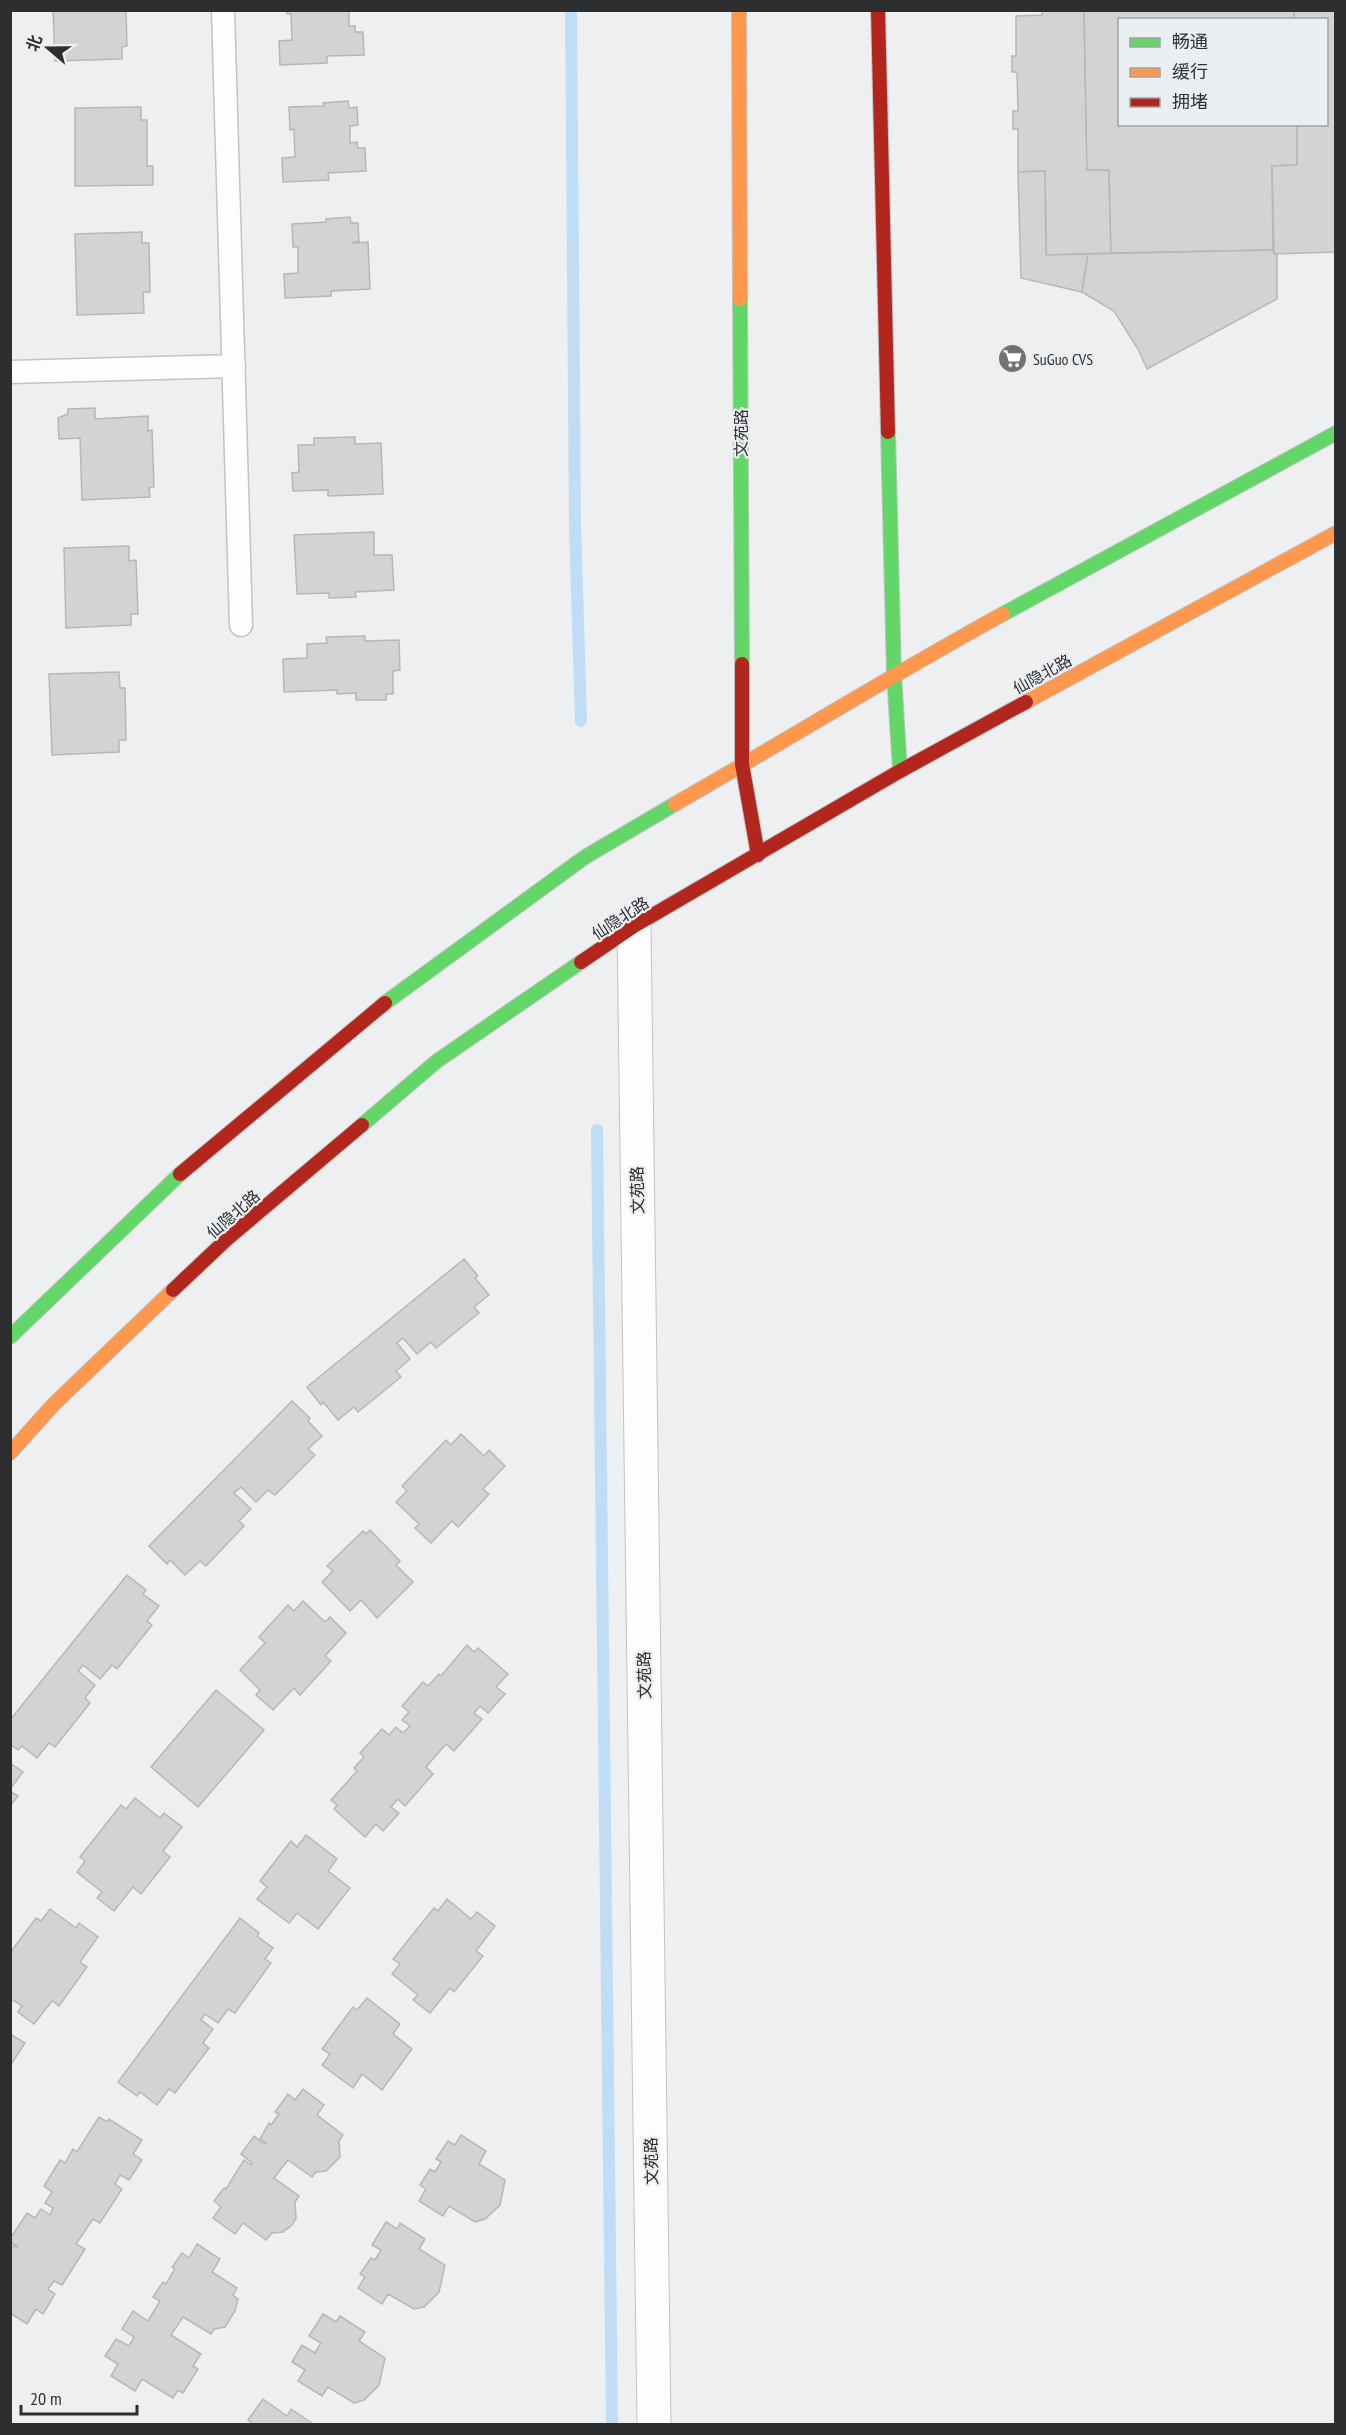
<svg xmlns="http://www.w3.org/2000/svg" width="1346" height="2435" font-family="'PT Sans Narrow','Noto Sans SC',sans-serif">
<style>
.lines{fill:none;stroke-linecap:round;stroke-linejoin:round}
.stream{stroke:#c0ddf6;stroke-width:12}
.building{fill:#d3d3d4;stroke:#b7b7b9;stroke-width:1.5}
.lane-casing{stroke:#c2c4c4;stroke-width:25}
.street-casing{stroke:#c2c4c4;stroke-width:35}
.fast-casing{stroke:#c2c4c4;stroke-width:16}
.slow-casing{stroke:#c2c4c4;stroke-width:16}
.jam-casing{stroke:#c2c4c4;stroke-width:16}
.lane{stroke:#fcfdfd;stroke-width:22}
.street{stroke:#fcfdfd;stroke-width:33}
.fast{stroke:#63d668;stroke-width:14}
.slow{stroke:#ff974d;stroke-width:14}
.jam{stroke:#b3261e;stroke-width:14}
.labels{text-anchor:middle;stroke-width:4.5;stroke-linejoin:round;paint-order:stroke}
.poi-label{font-size:16px;fill:#2d2e2f;stroke:#eceff2;text-anchor:start}
.street-label{font-size:16px;fill:#2d2e2f;stroke:#eceff2}
</style>
<rect width="100%" height="100%" fill="#edeff1"/>
<g class="lines">
<g class="stream">
<path d="M571,10L575,524L581,721"/>
<path d="M597,1130L612,2424"/>
</g>
</g>
<g class="building">
<path d="M53,10H126L127,46L122,47V59L55,61Z"/>
<path d="M287,10H349V26H355V32H363L364,55L327,56V63L280,65L279,41L292,40L291,14H287Z"/>
<path d="M1042,10H1084L1087,170H1109L1111,253L1046,255L1045,171L1018,172V129H1013V111H1018L1017,72H1012V56H1016V16L1042,15Z"/>
<path d="M1084,10H1294V20H1120V124H1297V165L1272,166L1273,250L1111,253L1109,170H1087Z"/>
<path d="M1294,10H1336V252L1274,254L1272,166L1297,165V124H1326V20H1294Z"/>
<path d="M348,101L349,108L357,107L358,125L350,126V143L357,142L358,148H365L366,171L328,173L329,180L283,182L282,158L295,157L294,129L290,130L289,107L324,106L323,103Z"/>
<path d="M141,107V120H147V166H153V185L75,186V108Z"/>
<path d="M1045,171L1046,255L1088,254L1082,292L1021,278L1018,172Z"/>
<path d="M350,217L351,223H358L359,241L352,243L368,242L370,289L331,291V296L285,298L284,274L298,273V247H293L292,224L326,222V219Z"/>
<path d="M142,232V243H149L150,292H143L144,313L77,315L75,234Z"/>
<path d="M1273,250L1274,254H1277V299L1147,369L1138,349L1114,311L1082,292L1088,254Z"/>
<path d="M95,408V419L148,416V431L152,430L154,487L149,488L150,497L82,500L80,438L59,439L58,418L68,414V409Z"/>
<path d="M355,437V444L381,443L383,494L328,496V490L293,491L292,473L299,472L298,445H314V438Z"/>
<path d="M374,532V555H392L394,590L355,592L356,597L329,598V593L297,594L294,535Z"/>
<path d="M129,546V561L136,560L138,614H131V625L66,628L64,548Z"/>
<path d="M365,636V641L399,640L400,670L393,671V694H386V700H356V693L337,694V690L284,692L283,659L307,658V644L327,643L326,637Z"/>
<path d="M119,672L120,688H125L126,740H119V752L52,755L49,674Z"/>
<path d="M464,1259L478,1276L475,1278L489,1295L474,1307L479,1313L436,1348L431,1342L417,1354L403,1338L397,1343L410,1359L396,1371L401,1377L358,1412L354,1407L338,1420L323,1402L321,1405L307,1387Z"/>
<path d="M292,1401L310,1418L308,1421L322,1436L308,1449L315,1455L275,1495L268,1490L256,1502L241,1487L234,1493L251,1509L239,1521L244,1526L206,1566L200,1561L185,1575L170,1560L167,1564L149,1546Z"/>
<path d="M461,1434L484,1456L489,1450L505,1466L483,1489L489,1494L458,1527L452,1521L431,1543L415,1528L419,1524L396,1502L407,1491L402,1486L446,1440L451,1445Z"/>
<path d="M370,1530L400,1561L396,1565L413,1582L377,1618L361,1600L350,1611L322,1582L333,1571L327,1566L363,1531L366,1534Z"/>
<path d="M127,1575L146,1590L143,1594L159,1606L147,1621L152,1625L117,1669L112,1665L100,1679L83,1665L78,1671L95,1685L85,1698L90,1703L55,1747L49,1743L37,1758L22,1746L18,1750L10,1744V1720Z"/>
<path d="M303,1601L325,1622L330,1617L346,1633L325,1656L331,1661L300,1695L294,1688L273,1710L256,1695L260,1690L240,1670L265,1643L259,1637L288,1605L294,1611Z"/>
<path d="M467,1645L474,1652L478,1648L508,1674L496,1687L505,1694L488,1713L480,1706L474,1713L482,1719L454,1751L446,1744L426,1767L433,1774L405,1806L398,1799L391,1807L399,1813L383,1831L376,1824L365,1837L334,1809L337,1805L331,1800L357,1771L354,1768L364,1757L360,1753L382,1729L389,1735L396,1727L403,1733L410,1726L402,1720L409,1712L402,1706L423,1682L428,1686L439,1674L441,1676Z"/>
<path d="M216,1690L264,1730L198,1807L151,1767Z"/>
<path d="M10,1763L23,1772L10,1789Z"/>
<path d="M10,1791L18,1796L10,1806Z"/>
<path d="M135,1798L160,1818L164,1813L182,1827L163,1851L170,1857L141,1894L133,1887L114,1911L97,1898L102,1892L77,1872L85,1861L80,1857L121,1805L126,1809Z"/>
<path d="M306,1835L337,1859L328,1871L350,1888L318,1929L297,1913L289,1923L257,1899L267,1887L260,1881L291,1841L297,1847Z"/>
<path d="M447,1899L471,1919L477,1912L495,1926L476,1951L483,1956L454,1992L450,1988L430,2013L413,2000L418,1995L392,1974L400,1964L393,1959L434,1908L438,1911Z"/>
<path d="M50,1909L76,1928L79,1923L98,1937L80,1962L87,1967L59,2006L52,2001L34,2024L18,2012L22,2006L10,1998V1953L36,1918L41,1921Z"/>
<path d="M240,1918L259,1933L257,1936L273,1948L265,1959L271,1963L235,2013L228,2009L218,2023L205,2014L201,2020L213,2029L203,2043L209,2048L175,2093L169,2089L157,2105L140,2092L137,2096L118,2082Z"/>
<path d="M367,1998L400,2024L393,2034L412,2049L382,2090L362,2074L353,2088L322,2065L330,2054L322,2049L353,2007L357,2010Z"/>
<path d="M10,2034L25,2043L10,2066Z"/>
<path d="M303,2089L324,2105L317,2115L343,2135L339,2141L340,2157L326,2171L316,2172L312,2177L288,2160L274,2178L299,2196L295,2202L296,2218L292,2225L283,2232L272,2233L266,2240L243,2223L235,2234L213,2218L221,2207L214,2201L224,2188L226,2189L244,2160L251,2165L252,2163L241,2154L254,2136L264,2144L266,2143L260,2139L269,2123L271,2125L279,2114L275,2112L288,2094L295,2100Z"/>
<path d="M99,2117L107,2122L109,2119L142,2140L133,2154L142,2160L129,2180L120,2175L115,2184L122,2189L100,2223L93,2219L76,2244L85,2249L62,2285L54,2281L48,2289L55,2294L43,2314L36,2309L27,2324L10,2313V2251L14,2246L18,2247L10,2242V2239L27,2213L35,2218L41,2209L50,2215L53,2208L45,2203L52,2192L44,2186L60,2160L65,2163L73,2149L77,2152Z"/>
<path d="M461,2135L486,2151L479,2164L505,2180L500,2205L485,2219L475,2222L449,2206L443,2216L419,2201L426,2189L420,2185L430,2169L435,2172L441,2162L436,2159L448,2141L455,2145Z"/>
<path d="M386,2222L397,2229L400,2223L425,2239L419,2249L445,2265L439,2292L424,2307L414,2309L388,2294L382,2304L358,2288L365,2277L360,2274L371,2258L375,2260L381,2250L372,2245Z"/>
<path d="M197,2244L220,2259L212,2272L237,2288L233,2295L238,2299L235,2311L225,2327L214,2329L211,2334L183,2317L171,2335L201,2354L193,2366L198,2369L183,2393L178,2390L173,2398L142,2379L135,2391L111,2376L118,2364L105,2356L116,2339L129,2346L134,2337L122,2329L133,2311L148,2321L160,2301L153,2297L163,2282L166,2284L175,2269L172,2267L182,2253L189,2258Z"/>
<path d="M323,2314L336,2322L340,2316L365,2332L359,2341L385,2358L379,2385L364,2400L354,2403L328,2387L322,2396L298,2381L305,2370L292,2362L302,2345L315,2353L321,2343L309,2336Z"/>
<path d="M263,2399L287,2416L291,2409L313,2424H254L248,2420Z"/>
</g>
<g class="lines">
<defs>
<g id="lane">
<path d="M223,10L241,625"/>
<path d="M10,372L234,366"/>
</g>
<path id="street" d="M634,926L654,2424"/>
<g id="fast">
<path d="M740,299L742,664"/>
<path d="M888,432L894,674L900,771"/>
<path d="M1003,614L1336,433"/>
<path d="M385,1003L585,857L675,804"/>
<path d="M362,1125L437,1061L581,962"/>
<path d="M10,1337L180,1174"/>
</g>
<g id="slow">
<path d="M739,10L740,299"/>
<path d="M1026,702L1336,533"/>
<path d="M675,804C785,741 892,675 1003,614"/>
<path d="M10,1453L53,1405L173,1290"/>
</g>
<g id="jam">
<path d="M878,10L888,432"/>
<path d="M742,664V764L758,855"/>
<path d="M581,962L634,926L900,771L1026,702"/>
<path d="M180,1174L385,1003"/>
<path d="M173,1290L227,1239L362,1125"/>
</g>
</defs>
<use href="#lane" class="lane-casing"/>
<use href="#street" class="street-casing"/>
<use href="#fast" class="fast-casing"/>
<use href="#slow" class="slow-casing"/>
<use href="#jam" class="jam-casing"/>
<use href="#lane" class="lane"/>
<use href="#street" class="street"/>
<use href="#fast" class="fast"/>
<use href="#slow" class="slow"/>
<use href="#jam" class="jam"/>
</g>
<defs>
<symbol id="supermarket-disc" viewBox="-11 -11 22 22"><circle r="9.5" fill="#707273" stroke="#eceff2"/><path d="M-6-5.5h2.5l.6 2H6L4.5 2H-2.5L-4.4-4H-6ZM-1.5 3.2a1.3 1.3 0 1 0 .1 0ZM3 3.2a1.3 1.3 0 1 0 .1 0Z" fill="#fff"/></symbol>
</defs>
<g fill-rule="evenodd">
<use href="#supermarket-disc" x="996" y="342" width="33" height="33"/>
</g>
<g class="labels">
<g class="poi-label">
<text x="1033" y="365">SuGuo CVS</text>
</g>
<g class="street-label">
<text transform="translate(741 433) rotate(-90)" y="6">文苑路</text>
<text transform="translate(1042 674) rotate(-29)" y="6">仙隐北路</text>
<text transform="translate(620 918) rotate(-33)" y="6">仙隐北路</text>
<text transform="translate(637 1190) rotate(-91)" y="6">文苑路</text>
<text transform="translate(233 1214) rotate(-41)" y="6">仙隐北路</text>
<text transform="translate(644 1675) rotate(-91)" y="6">文苑路</text>
<text transform="translate(651 2161) rotate(-91)" y="6">文苑路</text>
</g>
</g>
<rect width="1346" height="2435" fill="none" stroke="#2d2e2f" stroke-width="24"/>
<rect x="1118" y="18" width="210" height="108" fill="#eceff2" stroke="#a0a2a4" stroke-width="1.5"/>
<rect x="1130" y="38" width="30" height="9" fill="#63d668" stroke="#a0a2a4" stroke-width="1.5"/>
<text x="1172" y="48" font-size="18" fill="#2d2e2f">畅通</text>
<rect x="1130" y="68" width="30" height="9" fill="#ff974d" stroke="#a0a2a4" stroke-width="1.5"/>
<text x="1172" y="78" font-size="18" fill="#2d2e2f">缓行</text>
<rect x="1130" y="98" width="30" height="9" fill="#b3261e" stroke="#a0a2a4" stroke-width="1.5"/>
<text x="1172" y="108" font-size="18" fill="#2d2e2f">拥堵</text>
<g transform="translate(48 48) rotate(290)" stroke="#eceff2" stroke-width="4.5" paint-order="stroke">
<path d="M0-4.5L10 22L0 15L-10 22Z" fill="#2d2e2f"/>
<text y="-9" font-size="16" font-weight="bold" text-anchor="middle" fill="#2d2e2f">北</text>
</g>
<path d="M21 2405v9h116v-9" fill="none" stroke="#2d2e2f" stroke-width="3"/>
<text x="30" y="2405" font-size="18" fill="#2d2e2f" stroke="#eceff2" stroke-width="4.5" paint-order="stroke">20 m</text>
</svg>
